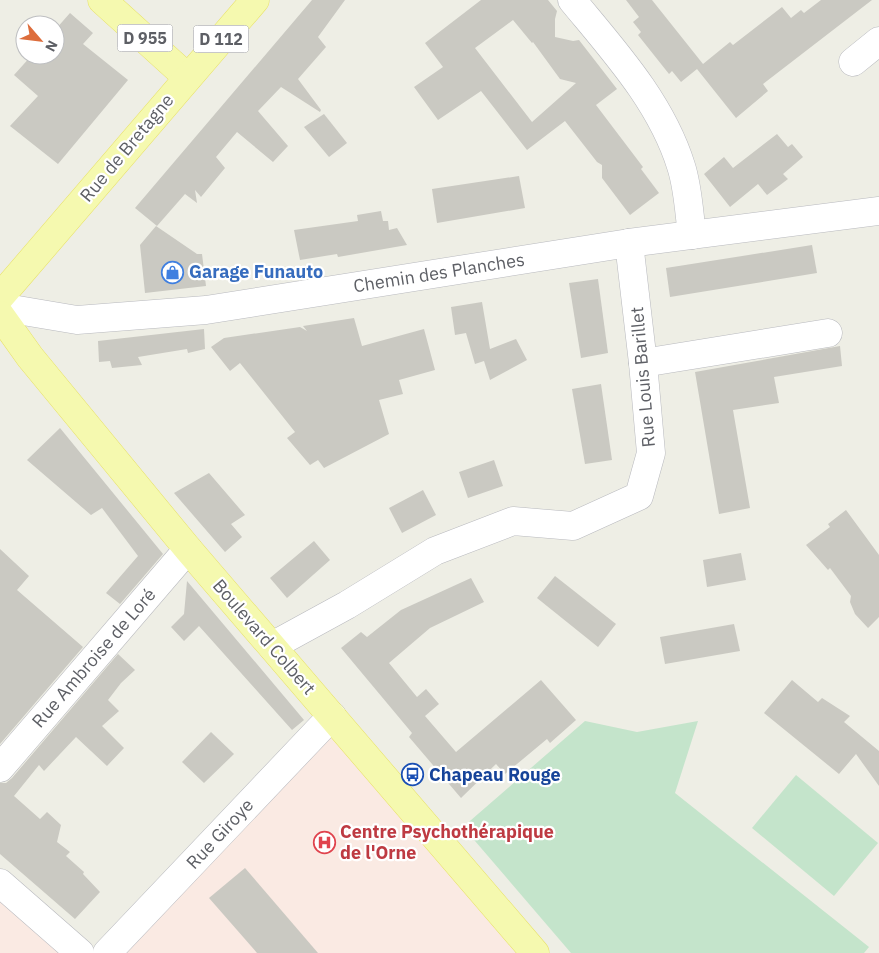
<svg xmlns="http://www.w3.org/2000/svg" width="879" height="953" font-family="'IBM Plex Sans',sans-serif">
<style>
.medical{fill:#faeae3}
.green{fill:#c4e4cb}
.building{fill:#cac9c2;fill-rule:evenodd}
.lines{fill:none;stroke-linecap:round;stroke-linejoin:round}
.minor-casing{stroke:#b8b9be;stroke-width:29}
.major-casing{stroke:#e8e165;stroke-width:29}
.minor{stroke:#fff;stroke-width:28}
.major{stroke:#f5f9af;stroke-width:28}
.labels{text-anchor:middle;stroke-width:4.5;stroke-linejoin:round;paint-order:stroke}
.shield{fill:#fff;stroke:#8e8f93;stroke-width:1}
.shield-label{font-size:16px;font-weight:bold;fill:#5d5f65}
.street-label{font-size:18px;fill:#5d5f65;stroke:#fff}
.shop-label{font-size:18px;font-weight:bold;fill:#366cbe;stroke:#fff;text-anchor:start}
.transit-label{font-size:18px;font-weight:bold;fill:#164399;stroke:#fff;text-anchor:start}
.health-label{font-size:18px;font-weight:bold;fill:#be3a42;stroke:#fff;text-anchor:start}
</style>
<rect width="100%" height="100%" fill="#eeeee5"/>
<g class="medical">
<path d="M328,731L516,953H126Z"/>
<path d="M0,900L63,953H0Z"/>
</g>
<g class="green">
<path d="M585,721L637,732L698,721L675,793L869,947L864,953H571L463,827Z"/>
<path d="M796,775L878,843L834,896L752,828Z"/>
</g>
<g class="building">
<path d="M312,0H345L318,37L326,47L298,79L321,110L320,112L281,87L258,111L288,146L273,162L237,132L216,157L225,168L201,197L195,190L197,203L185,194L157,226L135,208Z"/>
<path d="M481,0H548L557,11L555,19V37L573,41L579,40L617,89L596,105L643,167L641,169L659,193L630,215L602,178V165L597,162L565,121L527,150L481,91L438,120L414,87L443,67L425,43ZM513,20L532,43L533,42L560,79L576,83L532,122L475,48Z"/>
<path d="M626,0H652L703,64L730,42L733,45L782,7L791,18L801,10L804,13L821,0H872L763,84L768,91L736,118L697,69L681,82L672,71L669,74L638,35L641,32L633,22L639,17Z"/>
<path d="M70,13L93,33L83,44L128,80L58,164L10,126L38,96L14,75L32,55H55V30Z"/>
<path d="M324,114L347,143L329,157L304,127Z"/>
<path d="M777,134L788,147L792,144L803,157L783,174L788,179L767,195L758,184L730,207L704,174L724,157L733,168Z"/>
<path d="M519,176L525,208L437,223L432,189Z"/>
<path d="M381,211L383,221H388L389,230L397,228L407,245L338,257L337,254L300,260L294,230L358,221L357,215Z"/>
<path d="M156,226L197,254H202L206,286L145,293L140,245Z"/>
<path d="M812,245L817,273L670,297L666,268Z"/>
<path d="M598,279L608,353L581,358L569,283Z"/>
<path d="M482,302L490,349L516,339L527,360L490,380L484,361L475,364L466,333L455,335L451,307Z"/>
<path d="M354,318L362,346L424,329L435,370L399,380L403,394L379,400L389,434L324,468L318,460L310,465L287,438L295,432L240,363L230,371L211,347L224,338L300,327L307,331L303,326Z"/>
<path d="M204,329L205,349L188,353L187,349L138,357L142,365L112,368L110,361L99,362L98,341Z"/>
<path d="M840,346L842,366L774,377L779,403L733,410L750,508L719,514L695,372Z"/>
<path d="M601,384L612,460L585,464L572,389Z"/>
<path d="M60,428L163,554L120,604L106,593L138,556L102,508L91,515L27,460Z"/>
<path d="M494,460L503,486L468,498L459,472Z"/>
<path d="M209,473L245,515L231,524L242,537L225,552L174,493Z"/>
<path d="M423,490L436,515L402,533L389,508Z"/>
<path d="M846,510L879,555V617L868,628L855,614L850,602L851,596L830,568L828,570L806,545L830,527L828,524Z"/>
<path d="M314,541L330,560L287,598L270,578Z"/>
<path d="M0,549L29,576L17,590L83,647L0,744Z"/>
<path d="M741,553L746,580L707,587L703,560Z"/>
<path d="M555,576L616,624L598,647L537,598Z"/>
<path d="M471,578L484,602L430,628L389,663L417,697L426,689L439,704L425,716L456,752L541,680L576,720L550,743L547,739L505,774L496,764L461,798L409,737L412,733L341,648L361,632L367,637L401,610Z"/>
<path d="M187,581L304,720L292,730L199,626L184,641L171,627L184,614Z"/>
<path d="M734,624L740,651L665,664L660,637Z"/>
<path d="M118,654L135,670L121,683L108,700L119,711L102,726L124,748L107,766L76,737L44,771L39,765L14,796L40,819L47,812L61,825L57,842L70,852L66,856L84,872L83,874L100,892L75,919L0,854V783H6L12,778Z"/>
<path d="M792,680L818,702L822,698L850,716L844,722L879,751V786L856,754L839,774L764,713Z"/>
<path d="M211,732L234,754L204,783L182,762Z"/>
<path d="M245,868L318,953H257L209,898Z"/>
</g>
<g class="lines">
<defs>
<g id="minor">
<path d="M572,0C614,51 661,102 681,166C688,187 689,212 692,235"/>
<path d="M853,62L879,41"/>
<path d="M0,307L77,320L206,310L629,243L879,211"/>
<path d="M643,363L828,333"/>
<path d="M272,646L347,605L435,551L513,521L573,526L639,496L651,453L643,363L629,243"/>
<path d="M0,768L188,549"/>
<path d="M0,883L80,953"/>
<path d="M107,953L332,716"/>
</g>
<g id="major">
<path d="M102,0L187,77"/>
<path d="M0,297L255,0"/>
<path d="M0,315L30,357L188,549L535,953"/>
</g>
</defs>
<use href="#minor" class="minor-casing"/>
<use href="#major" class="major-casing"/>
<use href="#minor" class="minor"/>
<use href="#major" class="major"/>
</g>
<defs>
<symbol id="shop-ring" viewBox="-11 -11 22 22"><circle r="9.5" fill="#fff" stroke="#3f7fe0" stroke-width="1.5"/><path d="M-5-2.5h2.3a2.7 3.5 0 0 1 5.4 0H5L5.5 6h-11ZM-1.5-2.5h3a1.5 2.3 0 0 0-3 0Z" fill="#3f7fe0"/></symbol>
<symbol id="bus-ring" viewBox="-11 -11 22 22"><circle r="9.5" fill="#fff" stroke="#1a4fb4" stroke-width="1.5"/><path d="M-5-6H5V4H4V6H2V4H-2V6H-4V4H-5ZM-3.5-4V0h7V-4ZM-3.5 1.2v1.5H-2V1.2ZM2 1.2v1.5H3.5V1.2Z" fill="#1a4fb4"/></symbol>
<symbol id="hospital-ring" viewBox="-11 -11 22 22"><circle r="9.5" fill="#fff" stroke="#e0444e" stroke-width="1.5"/><path d="M-5-5h3v3.5h4V-5h3V5h-3V1.5h-4V5h-3Z" fill="#e0444e"/></symbol>
</defs>
<g fill-rule="evenodd">
<use href="#shop-ring" x="160" y="260" width="25" height="25"/>
<use href="#bus-ring" x="400" y="762" width="25" height="25"/>
<use href="#hospital-ring" x="312" y="830" width="25" height="25"/>
</g>
<g class="labels">
<g class="shield">
<rect x="117.5" y="24.5" width="55" height="27" rx="4"/>
<rect x="193.5" y="25.5" width="55" height="27" rx="4"/>
</g>
<g class="shield-label">
<text x="145" y="44">D 955</text>
<text x="221" y="45">D 112</text>
</g>
<g class="street-label">
<text transform="translate(127 148) rotate(-50)" y="6">Rue de Bretagne</text>
<text transform="translate(439 273) rotate(-9)" y="6">Chemin des Planches</text>
<text transform="translate(643 377) rotate(-95)" y="6">Rue Louis Barillet</text>
<text transform="translate(264 637) rotate(49)" y="6">Boulevard Colbert</text>
<text transform="translate(94 658) rotate(-49)" y="6">Rue Ambroise de Loré</text>
<text transform="translate(220 834) rotate(-47)" y="6">Rue Giroye</text>
</g>
<g class="shop-label">
<text x="189" y="278">Garage Funauto</text>
</g>
<g class="transit-label">
<text x="429" y="781">Chapeau Rouge</text>
</g>
<g class="health-label">
<text x="340" y="838">Centre Psychothérapique<tspan x="340" dy="21">de l'Orne</tspan></text>
</g>
</g>
<g transform="translate(40 40) rotate(118)"><circle r="24" fill="#ffffff" stroke="#bebfc1"/>
<path d="M0-4L9 19L0 12L-9 19Z" fill="#dd6d3c"/>
<text y="-8" font-size="14" font-weight="bold" text-anchor="middle" fill="#5d5f65">N</text>
</g>
</svg>
